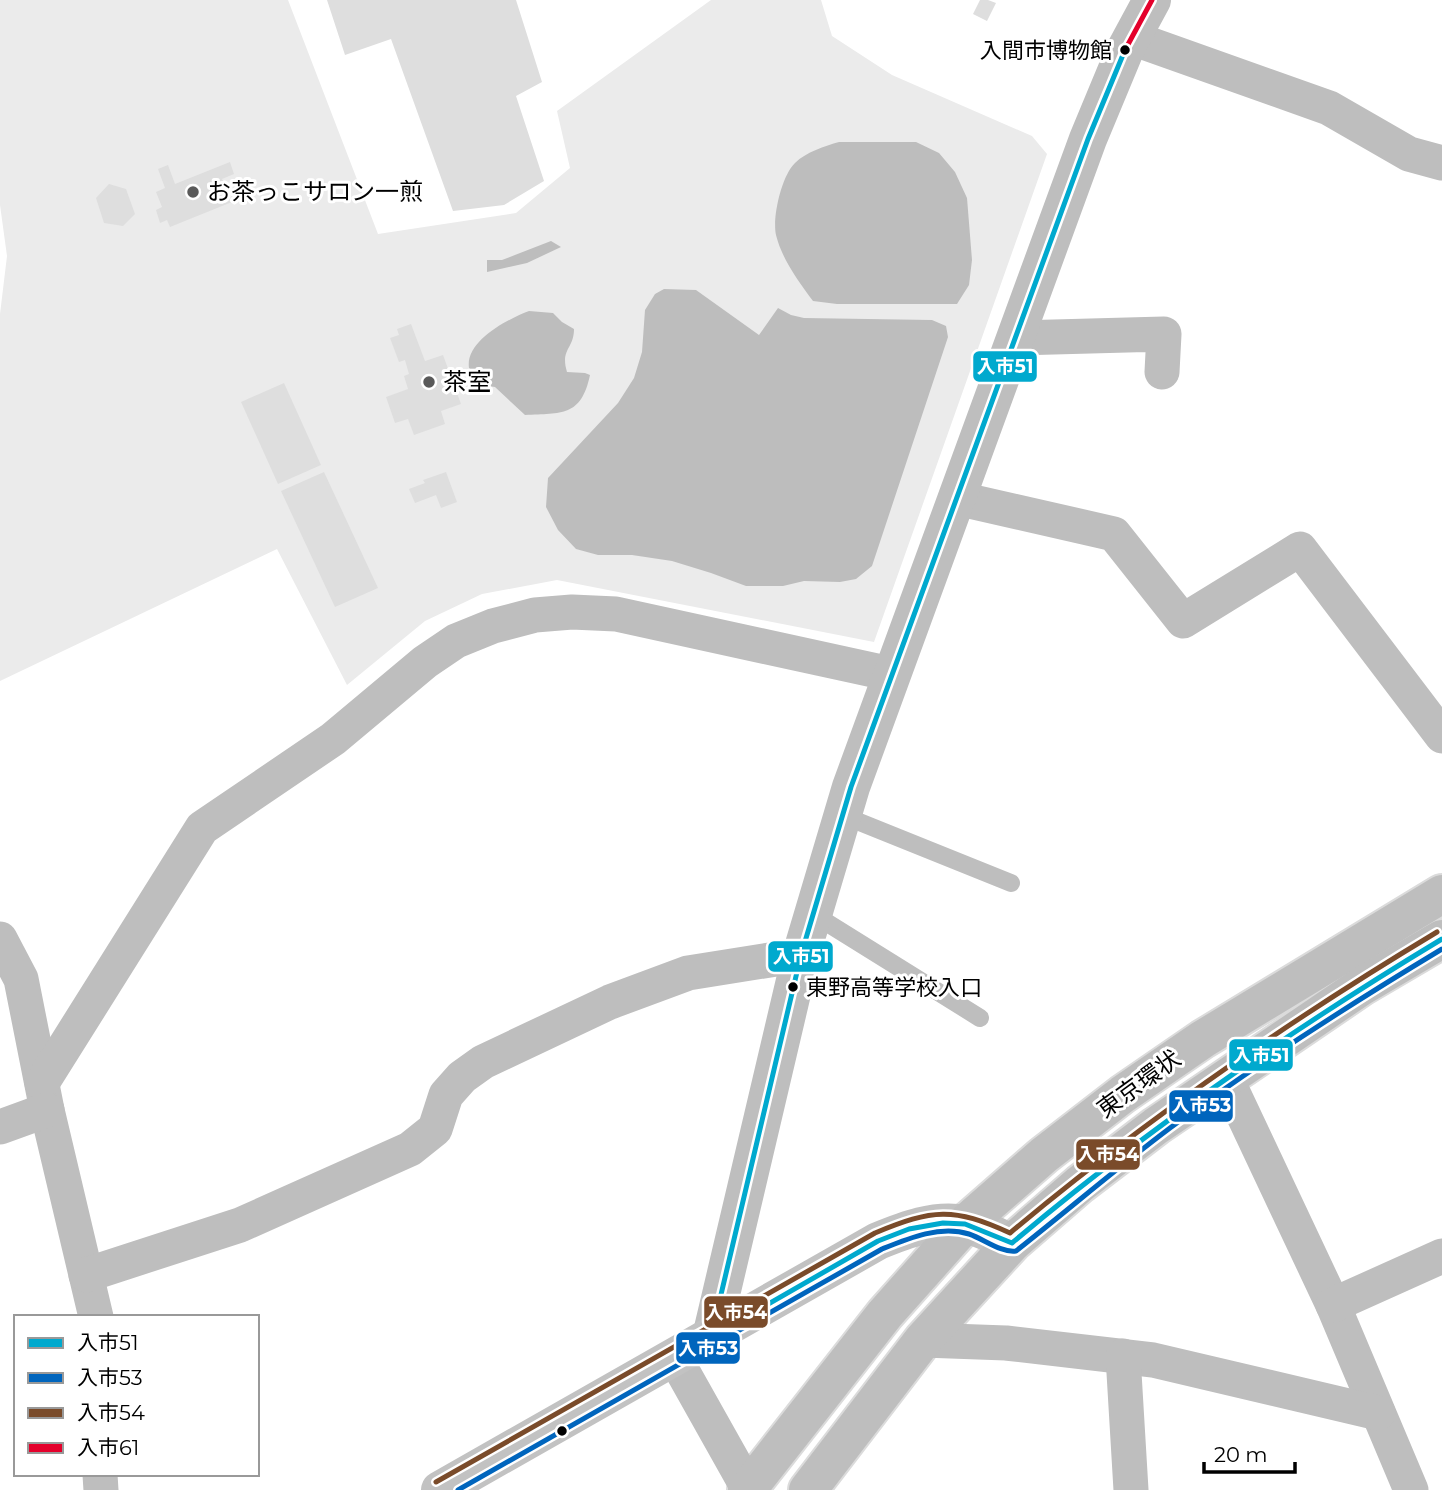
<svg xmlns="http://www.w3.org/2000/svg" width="1442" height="1490" font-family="Montserrat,'Noto Sans JP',sans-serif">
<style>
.green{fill:#ebebeb}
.water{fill:#bdbdbd}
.building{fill:#dedede}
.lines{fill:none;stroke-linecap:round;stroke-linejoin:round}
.trunk-casing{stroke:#dbdbdb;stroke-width:42}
.service{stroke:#bebebe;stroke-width:18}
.minor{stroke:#bebebe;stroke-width:35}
.tertiary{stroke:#bebebe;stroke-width:38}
.secondary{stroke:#c2c2c2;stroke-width:38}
.trunk{stroke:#bebebe;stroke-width:38}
.bus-1-casing{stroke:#fff;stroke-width:10}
.bus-2-casing{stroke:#fff;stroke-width:10}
.bus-3-casing{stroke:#fff;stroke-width:10}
.bus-4-casing{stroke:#fff;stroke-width:10}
.bus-1{stroke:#00a9ce;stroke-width:5}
.bus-2{stroke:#0065bd;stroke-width:5}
.bus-3{stroke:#7a4b2a;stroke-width:5}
.bus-4{stroke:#e4002b;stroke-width:5}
.bus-dot{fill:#000;stroke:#fff;stroke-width:2.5}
.poi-dot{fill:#595959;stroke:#fff;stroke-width:2.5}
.labels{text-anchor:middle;stroke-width:6;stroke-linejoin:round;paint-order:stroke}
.bus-label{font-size:22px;fill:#000;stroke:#fff;text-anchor:end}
.poi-label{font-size:24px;fill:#000;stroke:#fff;text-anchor:start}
.street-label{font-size:24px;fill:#000;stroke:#fff}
.line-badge{stroke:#fff;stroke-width:2.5}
.badge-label{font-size:19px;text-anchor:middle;font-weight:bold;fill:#fff}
</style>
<rect width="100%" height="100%" fill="#fff"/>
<path class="green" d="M0,0H288L378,234L516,213L570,168L557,111L711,0H821L832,36L892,75L1032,136L1047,154L874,642L557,580L482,594L425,621L347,685L277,549L0,681V314L7,256L0,205Z"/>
<g class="water">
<path d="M839,142H916L939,153L955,172L967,198L972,260L969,285L957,304H837L813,301C798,281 782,259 776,235C772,217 782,175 795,163C806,152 825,146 839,142Z"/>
<path d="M551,241L561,247L527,263L487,272V260H502Z"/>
<path d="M664,289L696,290L759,335L778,308L791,315L804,318L932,320L946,326L948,337L872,566L856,579L840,582L804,581L783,586H746L711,573L672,561L632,555H598L576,549L558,530L546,507L548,478L618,403L634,378L642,352L645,310L655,294Z"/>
<path d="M529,311L553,313L562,322L574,329C574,349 560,349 567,372L585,373L590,375C581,417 562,413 525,415L495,387L488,386L469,368C465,341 508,319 529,311Z"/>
</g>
<g class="building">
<path d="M327,0H516L542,82L516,96L544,181L504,205L453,211L391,39L345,55Z"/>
<path d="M980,0H988L996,3L987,21L973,14Z"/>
<path d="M230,162L234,174L222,179L232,202L170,227L167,220L160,223L156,210L162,207L156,192L165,188L158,169L168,165L175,184Z"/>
<path d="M109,184L126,189L135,214L123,226L104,223L96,198Z"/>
<path d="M411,324L425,361L443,355L461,404L441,411L445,424L414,435L408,419L395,423L386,397L408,389L404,376L409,374L405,360L399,362L390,338L399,335L397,329Z"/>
<path d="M284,383L321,465L278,484L241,402Z"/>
<path d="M324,472L378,588L335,607L281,491Z"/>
<path d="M446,472L457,502L441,508L436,495L415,503L409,489L425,483L423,480Z"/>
</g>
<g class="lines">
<defs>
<g id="trunk">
<path d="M747,1490L885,1314L965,1224L1044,1155L1123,1094L1203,1039L1442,894"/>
<path d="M808,1490L923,1340L1012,1243L1080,1184L1156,1126L1362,986L1442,939"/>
</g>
</defs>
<use href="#trunk" class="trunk-casing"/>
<g class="service">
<path d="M842,815L1011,883"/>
<path d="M813,914L980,1018"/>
</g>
<g class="minor">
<path d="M1132,38L1329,108L1409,154L1442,163"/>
<path d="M1017,338L1164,334L1162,372"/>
<path d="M956,498L1114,534L1183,621L1300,549L1442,736"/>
<path d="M0,939L21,979L47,1110L96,1317"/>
<path d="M1226,1078L1333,1305L1411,1490"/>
<path d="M42,1083L202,828L333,739L425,662L456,641L493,626L535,615L572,612L616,614L891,674"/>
<path d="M0,1127L47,1110"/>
<path d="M86,1275L240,1225L410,1149L435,1129L446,1095L462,1077L483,1062L610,1002L688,973L801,955"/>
<path d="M1333,1305L1442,1256"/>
<path d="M923,1340L1006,1343L1153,1360L1378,1413"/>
<path d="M1123,1356L1131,1490"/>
<path d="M675,1358L748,1488"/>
<path d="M100,1474L101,1490"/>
</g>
<path class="tertiary" d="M711,1337L801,955L851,787L1088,139L1125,50L1152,0"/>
<path class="secondary" d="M440,1490L878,1241C905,1230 935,1218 965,1224C980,1227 997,1237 1012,1243"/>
<use href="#trunk" class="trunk"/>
<defs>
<g id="bus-1">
<path d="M711,1337L801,955L851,787L1088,139L1125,50"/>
<path d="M711,1337L878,1241L909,1229L943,1223L965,1224L1012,1243C1147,1129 1291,1030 1442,939"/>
</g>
<path id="bus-2" d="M458,1490L882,1249C909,1238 940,1225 969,1234C984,1239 1001,1253 1016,1251C1068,1210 1118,1167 1170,1128C1258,1063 1349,1005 1442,949"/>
<path id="bus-3" d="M436,1482L875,1233C933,1209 953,1207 1010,1233C1145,1120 1287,1022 1437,932"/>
<path id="bus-4" d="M1125,50L1152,0"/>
</defs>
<use href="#bus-1" class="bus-1-casing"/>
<use href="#bus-2" class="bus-2-casing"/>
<use href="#bus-3" class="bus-3-casing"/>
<use href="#bus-4" class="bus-4-casing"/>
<use href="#bus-1" class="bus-1"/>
<use href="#bus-2" class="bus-2"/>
<use href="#bus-3" class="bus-3"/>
<use href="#bus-4" class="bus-4"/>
</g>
<g class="bus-dot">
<circle cx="1125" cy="50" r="6"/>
<circle cx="793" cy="987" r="6"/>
<circle cx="562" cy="1431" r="6"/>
</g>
<g class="poi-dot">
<circle cx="193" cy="192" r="7"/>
<circle cx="429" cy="382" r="7"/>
</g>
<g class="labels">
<g class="bus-label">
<text x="1112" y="58">入間市博物館</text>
<text x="806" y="995" text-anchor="start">東野高等学校入口</text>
</g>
<g class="poi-label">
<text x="207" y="200">お茶っこサロン一煎</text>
<text x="443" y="390">茶室</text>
</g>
<g class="street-label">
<text transform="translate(1139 1084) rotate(-36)" y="8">東京環状</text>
</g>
</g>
<g class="line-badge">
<rect x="972" y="350" width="66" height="33" rx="7" fill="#00a9ce"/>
<rect x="767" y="940" width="67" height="33" rx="7" fill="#00a9ce"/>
<rect x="1228" y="1038" width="66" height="34" rx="7" fill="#00a9ce"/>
<rect x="1168" y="1089" width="66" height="34" rx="7" fill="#0065bd"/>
<rect x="1075" y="1138" width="66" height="33" rx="7" fill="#7a4b2a"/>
<rect x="703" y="1295" width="66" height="34" rx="7" fill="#7a4b2a"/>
<rect x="675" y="1331" width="66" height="34" rx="7" fill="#0065bd"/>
</g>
<g class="badge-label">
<text x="1005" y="373">入市51</text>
<text x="801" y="963">入市51</text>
<text x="1261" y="1062">入市51</text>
<text x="1201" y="1112">入市53</text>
<text x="1108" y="1161">入市54</text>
<text x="736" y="1319">入市54</text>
<text x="708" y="1355">入市53</text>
</g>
<rect x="14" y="1315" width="245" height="161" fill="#ffffff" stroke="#999999" stroke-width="2"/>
<rect x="28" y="1338" width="35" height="10" fill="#00a9ce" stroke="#999999" stroke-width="2"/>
<text x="77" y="1350" font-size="21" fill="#000000">入市51</text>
<rect x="28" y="1373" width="35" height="10" fill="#0065bd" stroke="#999999" stroke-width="2"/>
<text x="77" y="1385" font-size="21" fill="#000000">入市53</text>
<rect x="28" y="1408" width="35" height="10" fill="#7a4b2a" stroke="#999999" stroke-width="2"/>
<text x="77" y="1420" font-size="21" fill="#000000">入市54</text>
<rect x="28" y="1443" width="35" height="10" fill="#e4002b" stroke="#999999" stroke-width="2"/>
<text x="77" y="1455" font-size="21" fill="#000000">入市61</text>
<path d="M1204 1462v10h91v-10" fill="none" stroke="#000000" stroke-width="3.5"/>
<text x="1214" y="1462" font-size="21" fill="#000000" stroke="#ffffff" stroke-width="5" paint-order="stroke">20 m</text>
</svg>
